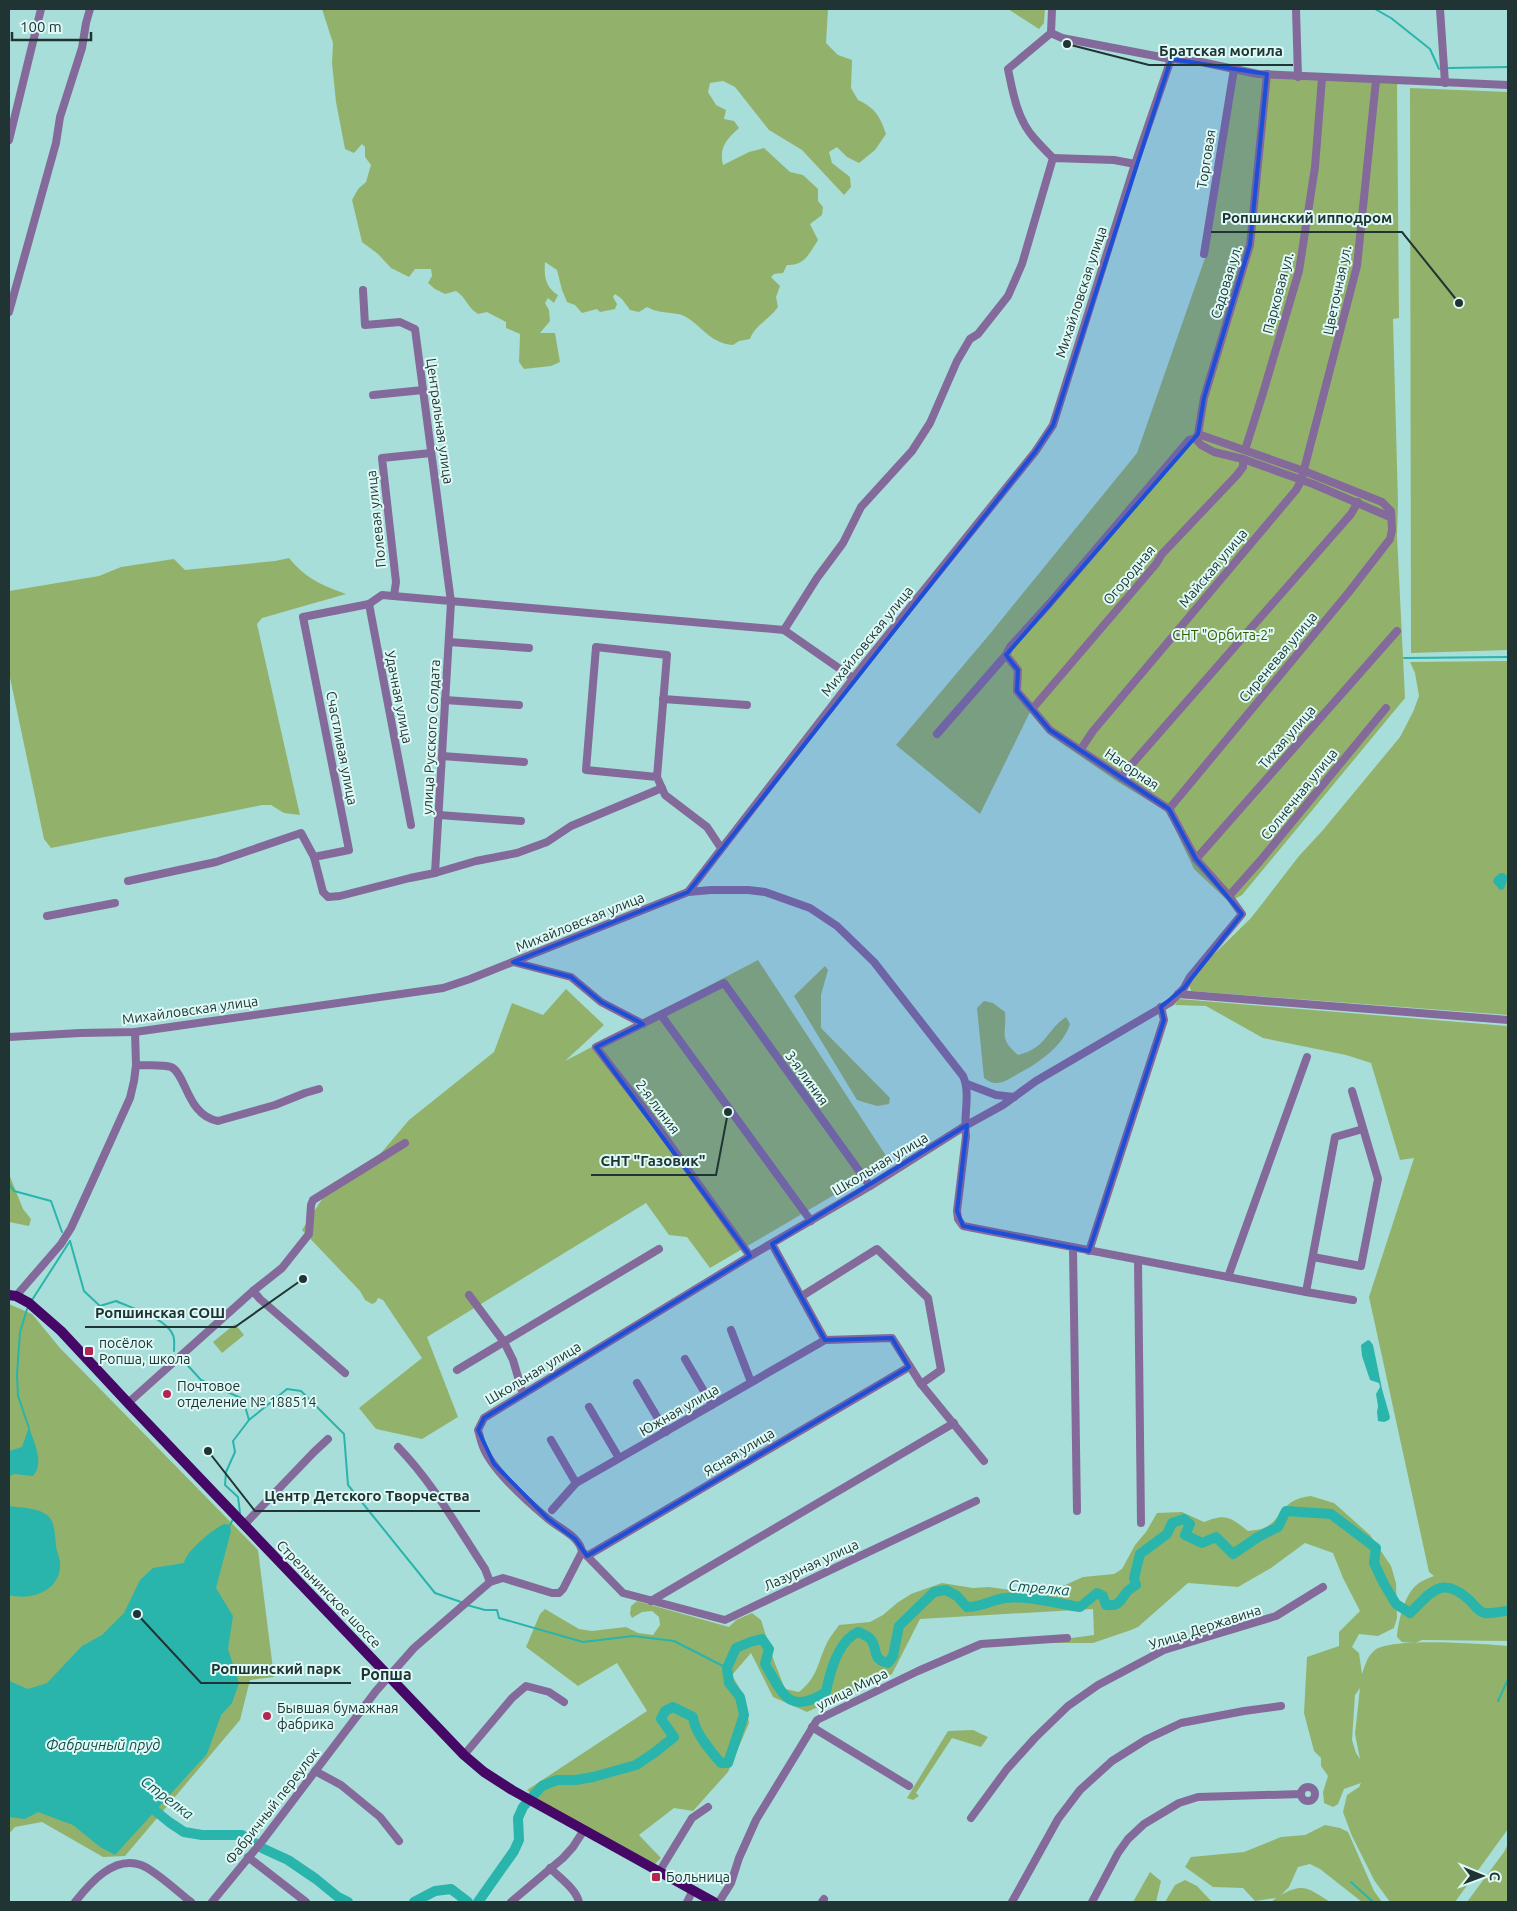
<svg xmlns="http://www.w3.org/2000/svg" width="1517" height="1911" font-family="Ubuntu,sans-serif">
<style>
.green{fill:#92b26c;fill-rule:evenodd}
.water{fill:#29b4ac}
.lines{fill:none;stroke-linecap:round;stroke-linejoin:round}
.stream{stroke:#29b4ac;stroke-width:2}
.river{stroke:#29b4ac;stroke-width:10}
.minor{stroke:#846a9a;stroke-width:8}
.major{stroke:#450866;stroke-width:10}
.marked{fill:#1d4ed8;fill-opacity:0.2;stroke:#1d4ed8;stroke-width:4;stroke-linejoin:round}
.poi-dot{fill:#b52551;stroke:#def9f6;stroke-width:2}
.labels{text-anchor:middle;stroke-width:4;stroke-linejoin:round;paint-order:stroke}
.street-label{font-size:14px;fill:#203533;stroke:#def9f6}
.park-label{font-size:14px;fill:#3b5a00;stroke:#def9f6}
.poi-label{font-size:14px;fill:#203533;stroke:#def9f6;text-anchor:start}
.water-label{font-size:15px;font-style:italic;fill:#134c48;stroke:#def9f6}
.quarter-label{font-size:16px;font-weight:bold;fill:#203533;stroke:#def9f6}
.leader{fill:none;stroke:#203533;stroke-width:2}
.callout-dot{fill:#203533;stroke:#def9f6;stroke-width:2}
.callout-label{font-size:15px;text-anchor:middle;font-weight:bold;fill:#203533;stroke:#def9f6;stroke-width:4;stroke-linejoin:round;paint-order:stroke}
</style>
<rect width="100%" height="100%" fill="#a8ded9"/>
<g class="green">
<path d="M322,9H828L826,43L838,55L852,60L851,88L858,100C875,108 880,116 886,134L875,150L859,163L847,157L837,147L829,152L832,163L850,177L851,187L844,195L802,150L769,130L735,87L723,81L710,83L708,92L716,105L726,110L724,119L734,121L739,128C726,140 719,147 723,165L749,152L764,148L790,172L803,175L818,189V201L823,207L822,215L810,224L818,240C810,252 805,266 787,265L783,273L774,274L771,277L780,286L776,297L778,307C770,319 755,325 750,339L739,341L733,345C710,343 704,328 686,317C677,311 661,315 647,307L639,312L630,310L622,299L615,294L613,297L617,304L615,309L600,312L597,309L582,313L575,305L567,302L562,290L557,270L545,262C544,276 545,287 558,295L554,303L548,298L545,303L549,310L550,321L540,333H555L560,362L551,366L524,369L519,362L520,334L506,328V322L487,312L478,314C466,306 466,297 456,291L445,294L435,289L428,283L432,276L431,269H415L409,277L391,268L378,254L362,242L352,200L358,189L366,182L371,165L365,157V147L362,144L354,153L345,149L336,102L332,63L333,43Z"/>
<path d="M1008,9H1045L1044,23L1039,29Z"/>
<path d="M1235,71L1260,76L1397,84L1399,318L1393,319L1398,503L1397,536L1405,698L1242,895L1229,902L1194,869L1167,812L1118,782L1048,734L1030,712L980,814L896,745L989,635L1137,453L1205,258Z"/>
<path d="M1410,88L1508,92V650L1411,653Z"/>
<path d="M289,558C306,579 322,585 346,594L262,618L257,624L300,815L284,813L271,805H262L51,848L44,839L9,673V591L99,576L121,567L174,559L185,570L275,561Z"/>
<path d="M1508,661V1015L1191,991L1189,985L1206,962L1251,918L1299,856L1323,830L1400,737L1413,712L1419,696L1415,673L1410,662Z"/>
<path d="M758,960L890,1162L710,1268L687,1237L669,1235L646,1203L427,1337L458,1417L422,1439L376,1429L359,1408L422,1358L383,1300L378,1298L376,1302L372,1304L365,1300L360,1291L302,1230L326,1193L376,1159L409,1120L494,1052L512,1003L543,1015L566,989L604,1025L565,1061Z"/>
<path d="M825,966L828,970L821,995V1028L890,1098L889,1104L877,1106L857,1100L794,996Z"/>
<path d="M1179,999L1508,1026V1641L1422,1640L1415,1643L1402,1642L1397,1637C1398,1621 1405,1592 1419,1583C1423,1580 1429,1578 1434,1576L1429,1572L1369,1297L1414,1158L1400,1160L1371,1063L1346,1055L1263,1038L1206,1006L1175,1005Z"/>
<path d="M984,1001L993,1003L1005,1012C1007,1034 998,1038 1018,1055C1048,1047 1045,1031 1066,1017L1070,1024C1063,1047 1037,1064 1016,1075C1010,1078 1003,1084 995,1083C991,1083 987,1080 984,1078L977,1008Z"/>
<path d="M9,1174L23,1209L31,1219L29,1226L9,1222Z"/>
<path d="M9,1304L32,1314L60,1348L258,1550L274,1677L250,1680L240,1720L125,1856L103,1857L42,1822L15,1827L9,1834Z"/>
<path d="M235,1324L244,1335L222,1353L213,1342Z"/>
<path d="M1311,1496L1334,1503L1370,1535L1391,1566L1396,1583L1397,1618L1394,1628L1378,1636L1359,1634L1352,1647L1359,1653L1362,1674C1365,1666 1367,1656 1375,1650C1393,1637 1483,1644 1508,1646V1829L1455,1902H1390L1374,1880L1352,1836L1343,1812L1347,1795L1359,1787L1361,1783L1344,1789L1338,1804L1333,1807L1324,1803L1323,1792L1328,1776L1321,1766V1758L1314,1751L1304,1713L1307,1657L1339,1646V1632L1360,1611L1343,1578L1333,1553L1305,1543L1271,1568L1238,1587L1188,1583L1138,1627L1131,1630L1093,1643H1051L1049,1641L1094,1635L1093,1609L920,1619L892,1674L807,1712L773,1697L751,1653L732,1675L745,1698L749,1723L728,1772L693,1811L674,1808L639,1835L661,1858L655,1864L543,1804L527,1790L647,1711L617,1663L578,1686L526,1647L540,1614L545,1609L579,1629L592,1631L626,1627L638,1633L653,1635L660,1625L659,1617L652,1611L642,1612L632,1618L630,1614L631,1606L637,1601L729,1627L736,1620L752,1613L761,1620L774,1661L785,1689L799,1692C819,1676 817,1662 828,1641C831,1635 836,1630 839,1625L870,1622L883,1615L897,1603L911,1594L942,1583L973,1588L989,1587L1026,1592L1065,1585L1083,1577L1114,1574L1122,1569L1135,1545L1146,1532L1157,1513L1182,1512L1204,1522C1226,1513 1230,1517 1248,1531C1253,1530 1259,1530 1264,1528C1285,1518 1279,1500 1311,1496ZM1360,1688L1355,1734L1360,1759L1356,1753L1352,1740L1355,1695Z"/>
<path d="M973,1730L988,1737L981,1747L952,1738L916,1793L919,1796L913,1800L907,1798L948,1731Z"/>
<path d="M1325,1825L1340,1828L1348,1832L1374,1891L1382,1902H1362L1320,1869L1310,1864L1298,1867L1289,1887L1281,1895C1304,1882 1309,1889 1330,1902H1271L1276,1898L1255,1901L1243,1888L1213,1887L1185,1867L1191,1857L1244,1852L1281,1837L1305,1835Z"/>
<path d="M1508,1844V1902H1467L1504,1852Z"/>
<path d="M1150,1872L1161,1881L1156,1902H1133Z"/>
<path d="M1185,1880L1197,1886L1212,1902H1165L1175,1885Z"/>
</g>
<g class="water">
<path d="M1500,873H1504L1508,877L1504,889L1500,890L1493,882L1494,878Z"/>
<path d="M1368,1340L1370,1341L1373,1345L1382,1389L1390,1417L1389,1420L1384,1422L1378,1421L1377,1412L1378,1406L1376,1394L1380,1387L1379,1383L1370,1380L1362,1356L1361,1345Z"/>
<path d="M29,1427C34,1443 45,1463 33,1476L14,1474L9,1477V1451L22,1447Z"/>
<path d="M9,1506C21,1508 41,1507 50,1518C55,1525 55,1537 56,1545C56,1551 60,1557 60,1564C61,1591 31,1601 9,1595Z"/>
<path d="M224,1524L230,1525L231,1531L216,1588L233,1616L228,1649L239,1683L232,1703L221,1715L207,1754L115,1855L100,1847L73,1825L38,1812L25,1819L9,1817V1681L28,1689L47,1683L82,1646L102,1635L124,1613L140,1580L153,1568L184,1563C187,1550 212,1530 224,1524Z"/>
</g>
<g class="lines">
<g class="stream">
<path d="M1375,9L1391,18L1430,49L1439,69"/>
<path d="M1448,68L1508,67"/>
<path d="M1404,658L1508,657"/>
<path d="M9,1184L14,1191L51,1201L62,1232"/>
<path d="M70,1241L84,1291L100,1306L116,1301C131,1308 166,1318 173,1335C175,1339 174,1346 174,1351"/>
<path d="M32,1300L70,1241"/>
<path d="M28,1306L20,1332L17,1374L18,1396L29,1428"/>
<path d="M181,1358L201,1380L243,1399L249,1420L287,1389L301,1391L344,1434L348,1485L435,1593L461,1602"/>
<path d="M240,1513L238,1497L225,1485L226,1472L235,1452L233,1441L249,1420"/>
<path d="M230,1525L233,1519"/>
<path d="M467,1605L485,1610H497L499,1618L583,1642L633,1636L674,1641L727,1668"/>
<path d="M1498,1701L1508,1679"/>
<path d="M1351,1882L1373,1902"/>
</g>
<g class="river">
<path d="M147,1804L169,1822L184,1832L202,1835H242L264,1849L288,1860L316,1879L338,1897L348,1902"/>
<path d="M414,1902L435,1891L451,1889L468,1902"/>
<path d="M478,1902L514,1851L519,1840L518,1818L523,1807L542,1786L557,1780H576L593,1777L636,1765L654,1753L674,1737L661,1719L665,1711L673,1707L693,1717C694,1731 711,1752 721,1763H728L744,1715L740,1697L729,1683L727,1668L736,1648L750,1642L762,1639L769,1649L765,1664C783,1694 789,1716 826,1692C830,1671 838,1641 858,1632C863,1634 869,1636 872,1641C878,1652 872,1659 888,1663L893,1656L899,1626L934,1592L946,1590L957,1596L967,1607C981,1607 992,1600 1005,1598C1027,1595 1058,1604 1080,1607L1097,1593L1103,1596L1106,1605C1120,1606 1119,1602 1126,1593C1128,1590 1133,1587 1136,1585L1134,1578L1140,1554L1167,1534L1172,1523L1184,1519L1190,1524L1185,1535L1202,1543L1216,1537L1233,1554L1258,1537L1278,1527L1286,1511L1331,1514L1376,1548L1374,1563L1384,1584L1396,1604L1410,1613C1430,1594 1440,1575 1467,1598C1474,1603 1476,1611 1485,1613C1492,1614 1501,1611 1508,1611"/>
</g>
<g class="minor">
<path d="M1052,9L1051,33L1008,69C1013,93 1017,119 1034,138C1040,145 1047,152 1053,158"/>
<path d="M1296,9L1298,77"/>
<path d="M1440,9L1445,83"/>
<path d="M1051,33L1062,38L1171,59L1201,62L1258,74L1508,85"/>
<path d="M9,140L41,9"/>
<path d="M1204,254L1234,69"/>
<path d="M363,290L365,325L400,322L415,329L451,602L435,873"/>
<path d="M9,312L56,143L60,117L82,48L86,23L90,9"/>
<path d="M373,395L423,390"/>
<path d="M1198,434L1204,398L1250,245L1267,74"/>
<path d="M1195,438L1201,445L1214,452L1243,459L1313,484L1390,517"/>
<path d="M1245,450L1263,393L1299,271L1315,167L1322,78"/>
<path d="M394,596L396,582L382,458L431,453"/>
<path d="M369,604L411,825"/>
<path d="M784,630L817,578L843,543L861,507L912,451L930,423L957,361L970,339L978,334L1008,296L1022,264L1053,158L1114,160L1135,164"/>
<path d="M449,642L529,648"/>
<path d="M663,699L747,705"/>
<path d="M445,700L519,705"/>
<path d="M1033,708L1156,564L1162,554L1237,475L1243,467V459"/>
<path d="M937,734L1006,655L1010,647L1049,604L1189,440L1196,438L1198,434"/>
<path d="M1081,749L1093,731L1296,490L1301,481L1357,266L1376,80"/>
<path d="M442,756L524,762"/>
<path d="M657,777L667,655L596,647L586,770L657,777L665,795L707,827L721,848"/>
<path d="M1122,778L1125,772L1351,514L1358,502"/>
<path d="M1169,809L1349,592L1390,539L1392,530L1391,511L1382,502L1304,471L1198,434"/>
<path d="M439,815L521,821"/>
<path d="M314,857L349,850L303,617L369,604L382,595L784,630L853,678"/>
<path d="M1196,859L1397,631"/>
<path d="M128,881L216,862L301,833L314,857L323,892L328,897L340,896L410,878L435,873L476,861L517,853L547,842L571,826L662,788"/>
<path d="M688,892L711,890H748L765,892L810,908L837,926L874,962L963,1076C971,1094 963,1116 966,1136L957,1211L958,1219L963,1226L1306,1292L1353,1300"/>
<path d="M1229,896L1260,861L1386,708"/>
<path d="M47,916L115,903"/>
<path d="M513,962L571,977L601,1002L643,1024"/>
<path d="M1178,994L1508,1020"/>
<path d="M661,1015L811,1221"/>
<path d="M9,1037L80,1033L135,1032L443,988L470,979L688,892L862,667L1035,452L1053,425L1135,164L1171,59"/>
<path d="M136,1065C146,1066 161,1064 171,1067C186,1073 187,1116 218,1121L275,1105L305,1093L319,1089"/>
<path d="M967,1084L996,1095L1014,1097"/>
<path d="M772,1244L825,1340L892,1338L921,1384L984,1461"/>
<path d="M1073,1248L1077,1511"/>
<path d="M1089,1251L1164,1020L1161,1007"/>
<path d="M750,1256L651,1118L596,1047L724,983L870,1186"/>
<path d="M1313,1257L1361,1266L1378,1179L1352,1091"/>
<path d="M1138,1260L1141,1523"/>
<path d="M1228,1277L1307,1057"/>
<path d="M253,1291L260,1299L345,1373"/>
<path d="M1306,1292L1335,1137L1363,1129"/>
<path d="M469,1295L504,1342L513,1360L523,1394"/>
<path d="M16,1296L61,1244L71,1228L93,1180L130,1098L134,1081L136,1065L135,1032"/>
<path d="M802,1296L877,1249L928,1298L941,1370L921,1384"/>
<path d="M731,1330L751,1382"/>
<path d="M685,1359L712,1405"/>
<path d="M457,1370L659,1249"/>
<path d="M637,1383L666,1432"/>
<path d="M128,1403L253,1291L282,1268L309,1234L311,1205L313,1200L405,1143"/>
<path d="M589,1407L619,1458"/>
<path d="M551,1440L576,1483"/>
<path d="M398,1447C433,1483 458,1528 485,1569L490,1582"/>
<path d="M552,1510L576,1483L825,1340"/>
<path d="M244,1525L314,1452L328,1439"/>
<path d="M584,1553L587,1556L909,1367"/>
<path d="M587,1556L623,1593L725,1620L976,1501"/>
<path d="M651,1601L954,1423"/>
<path d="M812,1727L909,1786"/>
<path d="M464,1755L512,1698L526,1686L549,1692L564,1702"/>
<path d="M315,1771L341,1785L380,1817L399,1841"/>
<circle cx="1308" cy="1794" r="7"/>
<path d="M971,1818L1007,1769L1035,1738L1068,1706L1098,1685L1164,1650L1276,1616L1323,1587"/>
<path d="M248,1857L306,1902"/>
<path d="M550,1868C560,1878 576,1889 579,1902"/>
<path d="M659,1872L692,1818L708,1807"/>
<path d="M75,1902C90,1883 114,1855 141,1865C155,1870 179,1893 191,1902"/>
<path d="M212,1902L263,1840L376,1691L414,1648L490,1582L503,1578L552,1593H559L563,1589L582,1552C580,1536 558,1528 547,1518C528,1502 494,1471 484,1449C481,1443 480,1436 478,1430L484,1418L750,1256L870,1186L965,1126L1003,1105L1036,1081L1171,1002L1184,988L1190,977L1242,914L1229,896L1196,859L1169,809L1050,730L1017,691L1018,670L1006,655"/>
<path d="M511,1902L563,1858L573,1847L584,1830"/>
<path d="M687,1902L693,1890"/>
<path d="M719,1902L731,1883L739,1858L756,1820L817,1720L918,1671L981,1644L1067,1638"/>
<path d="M822,1902L824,1899"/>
<path d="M1012,1902L1058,1819L1080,1790L1112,1761L1147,1739L1181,1723L1244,1711L1281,1706"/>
<path d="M1092,1902L1118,1853L1128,1839L1144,1824L1179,1803L1198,1797L1301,1794"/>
</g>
<path class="major" d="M9,1295L16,1296L29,1303L61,1331L128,1403L464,1755L484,1772L512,1790L714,1902"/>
</g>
<path class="marked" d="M1171,59L1267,74L1250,245L1204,398L1198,434L1006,655L1018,670L1017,691L1050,730L1169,809L1196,859L1242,914L1184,988L1161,1007L1164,1020L1089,1251L963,1226L957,1211L967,1125L772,1244L825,1340L892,1338L909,1367L587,1556L575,1539L548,1519L494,1464L478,1430L484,1418L750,1256L596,1047L643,1024L601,1002L571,977L513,962L688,892L1035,452L1053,425Z"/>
<g class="poi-dot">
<rect x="84" y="1346" width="10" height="10" rx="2.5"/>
<circle cx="167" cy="1394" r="5"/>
<circle cx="267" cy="1716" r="5"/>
<rect x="651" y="1872" width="10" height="10" rx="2.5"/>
</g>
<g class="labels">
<g class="street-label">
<text transform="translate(1206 159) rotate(-81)" y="5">Торговая</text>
<text transform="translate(1226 282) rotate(-73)" y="5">Садовая ул.</text>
<text transform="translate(1337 290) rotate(-78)" y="5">Цветочная ул.</text>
<text transform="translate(1081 292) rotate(-72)" y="5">Михайловская улица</text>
<text transform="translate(1278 293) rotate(-75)" y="5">Парковая ул.</text>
<text transform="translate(440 421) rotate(82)" y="5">Центральная улица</text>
<text transform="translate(376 519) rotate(-96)" y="5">Полевая улица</text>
<text transform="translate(1213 568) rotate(-50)" y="5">Майская улица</text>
<text transform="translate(1129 575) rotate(-50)" y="5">Огородная</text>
<text transform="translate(867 641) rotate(-51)" y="5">Михайловская улица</text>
<text transform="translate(1278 657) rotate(-50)" y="5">Сиреневая улица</text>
<text transform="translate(399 697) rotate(79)" y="5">Удачная улица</text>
<text transform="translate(431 737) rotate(-87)" y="5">улица Русского Солдата</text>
<text transform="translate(1287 737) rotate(-49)" y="5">Тихая улица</text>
<text transform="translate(342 748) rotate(79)" y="5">Счастливая улица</text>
<text transform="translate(1132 769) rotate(34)" y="5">Нагорная</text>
<text transform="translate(1299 794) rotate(-51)" y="5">Солнечная улица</text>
<text transform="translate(580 922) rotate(-22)" y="5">Михайловская улица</text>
<text transform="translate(190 1010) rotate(-8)" y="5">Михайловская улица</text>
<text transform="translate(807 1078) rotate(54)" y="5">3-я линия</text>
<text transform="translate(658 1107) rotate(53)" y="5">2-я линия</text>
<text transform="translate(880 1164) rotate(-31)" y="5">Школьная улица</text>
<text transform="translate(533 1373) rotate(-31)" y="5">Школьная улица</text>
<text transform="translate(679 1410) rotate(-30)" y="5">Южная улица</text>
<text transform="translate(739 1452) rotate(-31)" y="5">Ясная улица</text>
<text transform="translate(811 1565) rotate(-25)" y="5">Лазурная улица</text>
<text transform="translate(329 1594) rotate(46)" y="5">Стрельнинское шоссе</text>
<text transform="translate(1205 1627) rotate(-18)" y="5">Улица Державина</text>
<text transform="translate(852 1689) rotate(-26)" y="5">улица Мира</text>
<text transform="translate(272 1806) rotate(-52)" y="5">Фабричный переулок</text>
</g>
<g class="park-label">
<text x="1223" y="640">СНТ "Орбита-2"</text>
</g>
<g class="poi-label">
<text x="99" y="1348">посёлок<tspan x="99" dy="16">Ропша, школа</tspan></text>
<text x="177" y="1391">Почтовое<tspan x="177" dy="16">отделение № 188514</tspan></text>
<text x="277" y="1713">Бывшая бумажная<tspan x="277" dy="16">фабрика</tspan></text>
<text x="666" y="1882">Больница</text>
</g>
<g class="water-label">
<text transform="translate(1039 1588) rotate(5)" y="5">Стрелка</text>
<text x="103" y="1750">Фабричный пруд</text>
<text transform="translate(167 1798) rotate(37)" y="5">Стрелка</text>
</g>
<g class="quarter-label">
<text x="386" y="1680">Ропша</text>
</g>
</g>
<path class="leader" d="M1067 44L1149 65H1293M1459 303L1402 232H1211M728 1112L716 1175H591M303 1279L235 1327H85M208 1451L255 1511H480M137 1614L201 1683H351"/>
<g class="callout-dot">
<circle cx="1067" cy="44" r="5"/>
<circle cx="1459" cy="303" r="5"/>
<circle cx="728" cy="1112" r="5"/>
<circle cx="303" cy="1279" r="5"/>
<circle cx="208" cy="1451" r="5"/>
<circle cx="137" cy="1614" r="5"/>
</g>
<g class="callout-label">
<text x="1221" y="56">Братская могила</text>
<text x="1307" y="223">Ропшинский ипподром</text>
<text x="653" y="1166">СНТ "Газовик"</text>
<text x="160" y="1318">Ропшинская СОШ</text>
<text x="367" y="1501">Центр Детского Творчества</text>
<text x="276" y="1674">Ропшинский парк</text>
</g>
<rect width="1517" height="1911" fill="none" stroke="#203533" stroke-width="20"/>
<g transform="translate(1482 1876) rotate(91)" stroke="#def9f6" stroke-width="4" paint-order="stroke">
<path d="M0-4L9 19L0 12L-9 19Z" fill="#203533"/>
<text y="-8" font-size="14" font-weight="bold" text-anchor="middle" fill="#203533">С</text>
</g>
<path d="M12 32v8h79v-8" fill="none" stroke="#203533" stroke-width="2.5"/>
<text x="20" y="32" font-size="15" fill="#203533" stroke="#def9f6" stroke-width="4" paint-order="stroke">100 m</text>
</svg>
